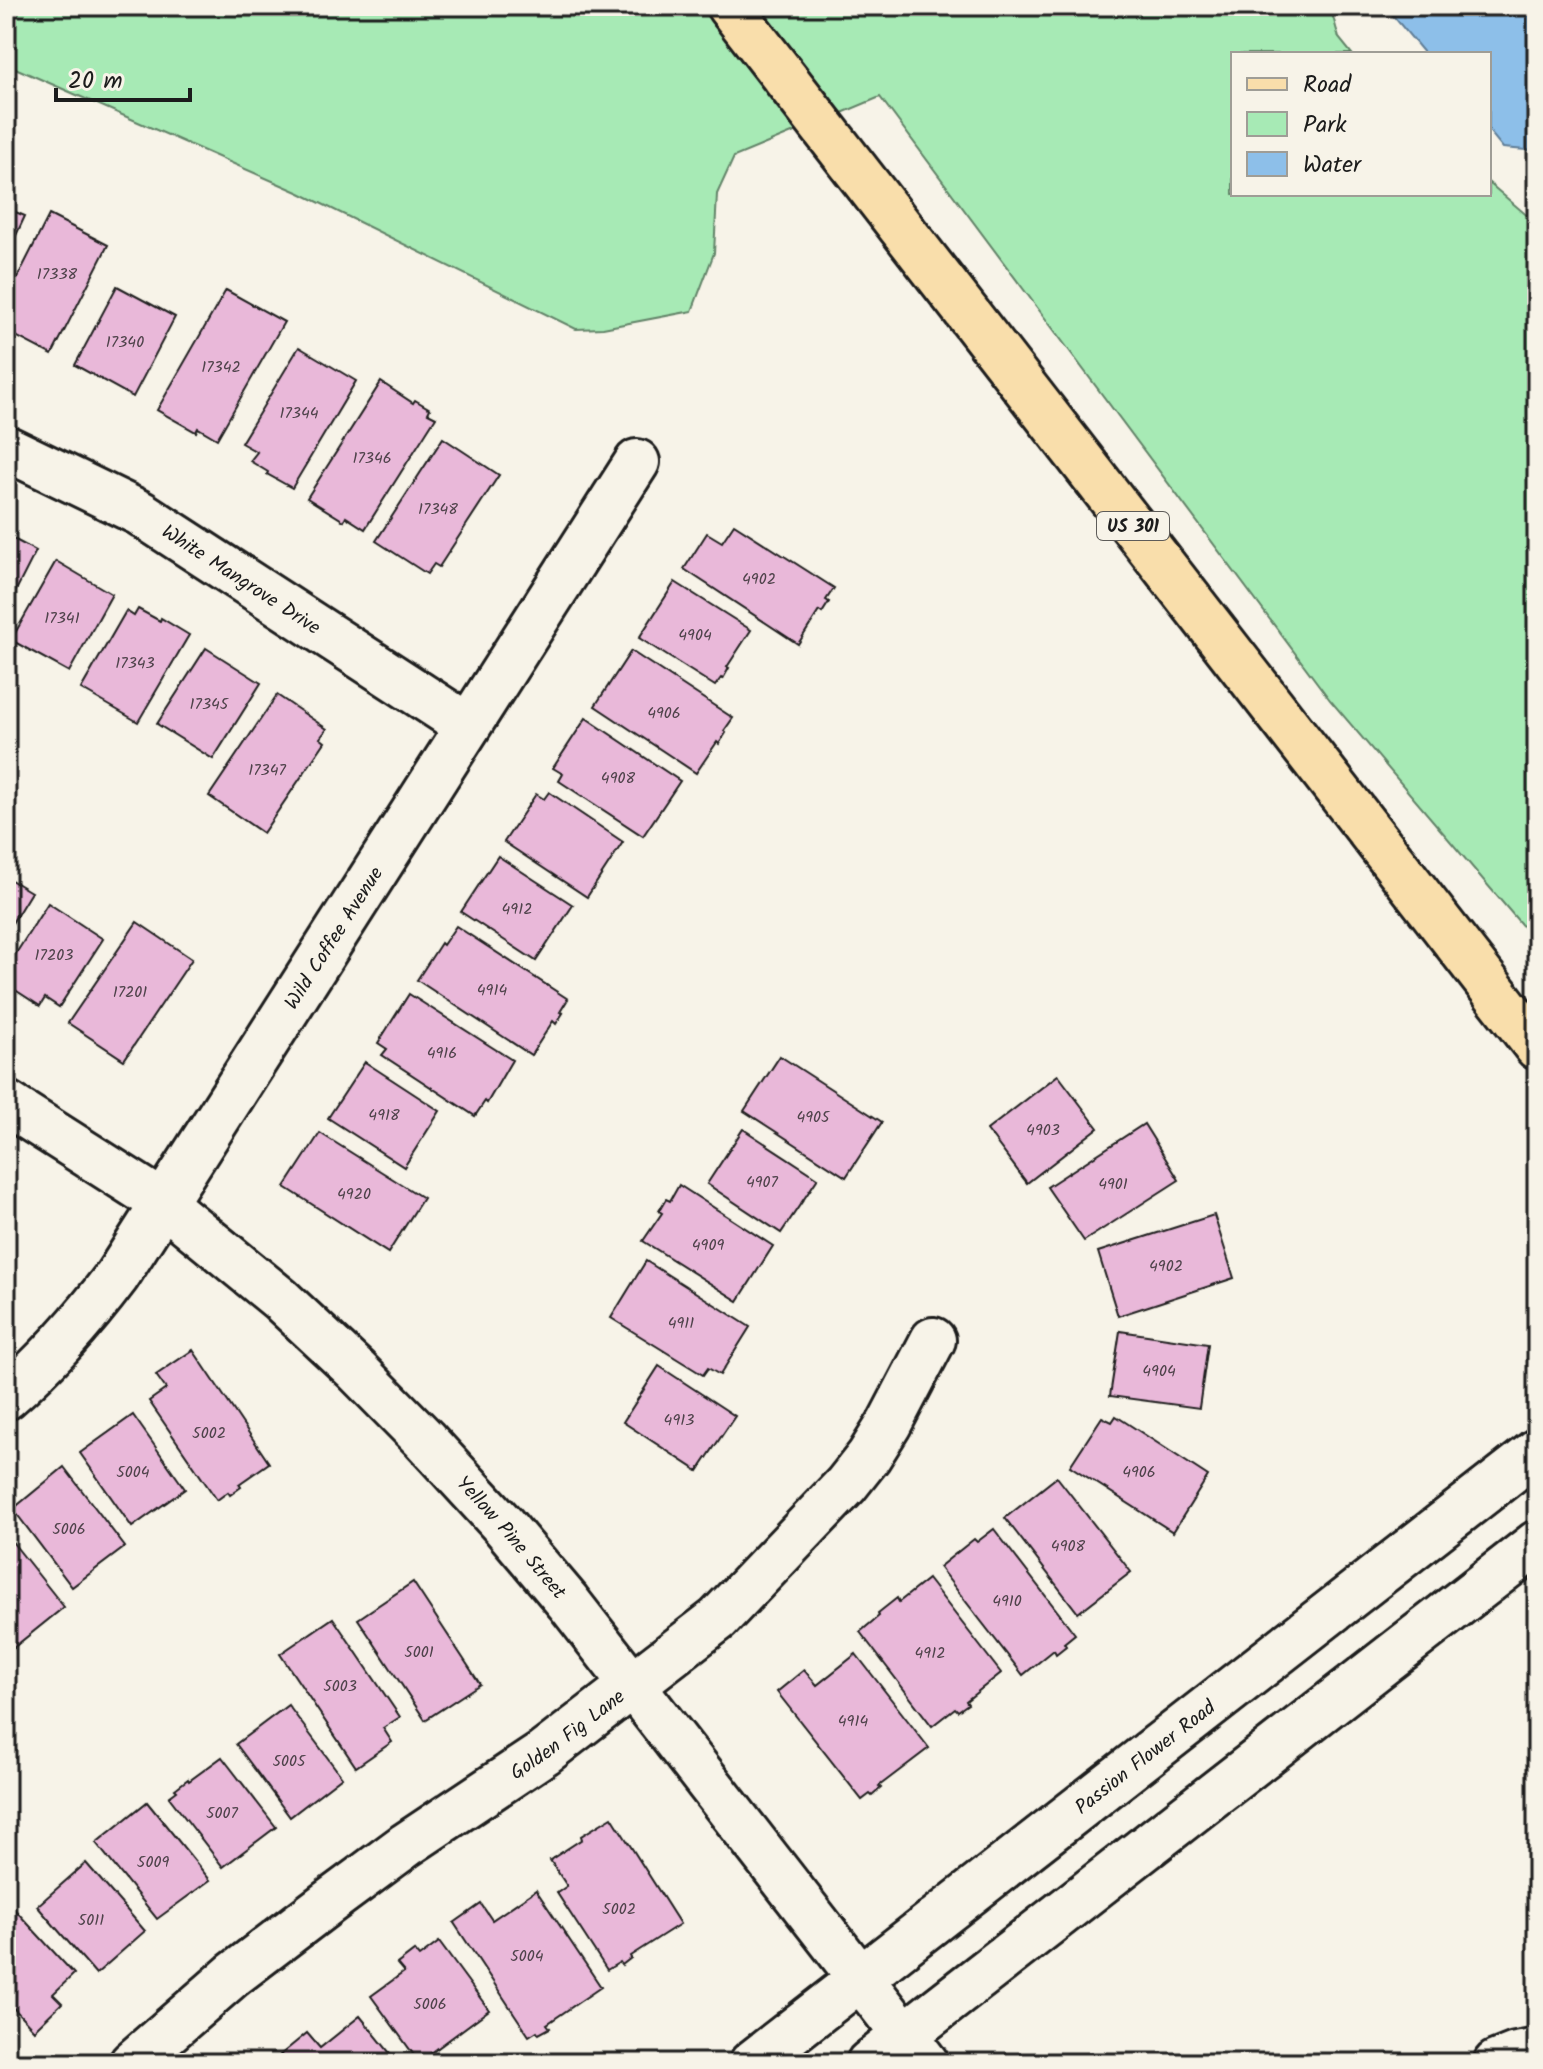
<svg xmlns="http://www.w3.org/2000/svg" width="1543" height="2069" font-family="Kalam,sans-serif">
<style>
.green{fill:#a7eab5;stroke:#628368;stroke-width:2}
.water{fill:#8dbfe9;stroke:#607e97;stroke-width:2}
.building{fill:#e9b8d9;stroke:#1c1c1c;stroke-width:2}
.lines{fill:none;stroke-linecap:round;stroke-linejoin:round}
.minor-casing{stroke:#1c1c1c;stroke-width:50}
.major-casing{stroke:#1c1c1c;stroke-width:50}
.minor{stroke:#f7f3e8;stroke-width:44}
.major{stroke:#f9deab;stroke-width:44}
.labels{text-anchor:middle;stroke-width:8;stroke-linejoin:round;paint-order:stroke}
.number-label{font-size:16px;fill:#4f434b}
.shield{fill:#f7f3e8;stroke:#5e5c59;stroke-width:2}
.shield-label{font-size:18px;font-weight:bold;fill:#1c1c1c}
.street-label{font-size:20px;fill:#1c1c1c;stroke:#f7f3e8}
</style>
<rect width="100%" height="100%" fill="#f7f3e8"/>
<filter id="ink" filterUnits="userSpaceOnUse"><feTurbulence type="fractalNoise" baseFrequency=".0125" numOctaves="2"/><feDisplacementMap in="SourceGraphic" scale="16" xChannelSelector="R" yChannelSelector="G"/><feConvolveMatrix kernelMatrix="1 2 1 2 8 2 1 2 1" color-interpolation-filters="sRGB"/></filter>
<g filter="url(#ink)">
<g class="green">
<path d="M6,6H700L797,131L734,157L717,194L714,253L692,311L603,328L576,329L300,193L6,64Z"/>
<path d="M759,6H1330L1339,38L1352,54H1233V194H1489V183L1537,224V943L1330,700L880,97L842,113Z"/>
</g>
<path class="water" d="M1385,6H1537V151L1503,148L1489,131V54H1425Z"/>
<g class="building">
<path d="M6,208L25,216L6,257Z"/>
<path d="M49,215L108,245L52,355L6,331V300Z"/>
<path d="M117,286L175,317L133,397L75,365Z"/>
<path d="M226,290L284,322L217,439L198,428L196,432L157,410Z"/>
<path d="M299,347L356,381L292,488L267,474L268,472L250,461L257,452L241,443Z"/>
<path d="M381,382L413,403L415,400L430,409L428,413L436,417L365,529L346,517L344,521L307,498Z"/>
<path d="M443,438L499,475L439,567L434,564L427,574L376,541Z"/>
<path d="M734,524L834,588L826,600L829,602L822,613L819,611L798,644L684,569L707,533L722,542Z"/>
<path d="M6,535L36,551L6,610Z"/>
<path d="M56,561L112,594L69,672L11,640Z"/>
<path d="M675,582L751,630L727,667L729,668L723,679L721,678L715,686L639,638Z"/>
<path d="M138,609L160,621L161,618L189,635L138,722L81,689L126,611L134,616Z"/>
<path d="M206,648L261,683L213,759L157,724Z"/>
<path d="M631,651L733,718L724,731L726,733L719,744L717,742L696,773L595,706Z"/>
<path d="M277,695L327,729L320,738L325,742L263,833L209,796Z"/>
<path d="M586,718L680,781L643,836L559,781L563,774L553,768Z"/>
<path d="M549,792L623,842L587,897L504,842L536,794L544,799Z"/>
<path d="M498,856L573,905L536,961L461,912Z"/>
<path d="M6,877L31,892L6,933Z"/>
<path d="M48,903L103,939L59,1007L45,998L40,1006L6,984V969Z"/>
<path d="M137,922L192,959L124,1060L68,1023Z"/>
<path d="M456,926L568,999L560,1012L563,1013L556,1024L553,1021L531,1055L417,980L441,943L443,945Z"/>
<path d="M409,994L512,1060L487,1103L485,1101L475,1116L382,1055L387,1049L378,1043Z"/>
<path d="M780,1056L882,1122L846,1177L744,1111Z"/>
<path d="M365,1062L440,1111L404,1167L328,1118Z"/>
<path d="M1058,1075L1098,1128L1027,1183L987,1130Z"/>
<path d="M1144,1124L1179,1180L1084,1241L1047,1187Z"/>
<path d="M743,1129L818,1178L781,1233L707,1184Z"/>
<path d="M320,1133L423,1198L388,1253L285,1187Z"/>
<path d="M679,1185L773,1246L738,1301L643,1241L662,1213L659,1211L666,1199L670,1201Z"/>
<path d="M1214,1215L1234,1278L1118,1316L1098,1252Z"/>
<path d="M646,1261L750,1327L720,1375L708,1368L703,1375L611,1318Z"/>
<path d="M1120,1331L1208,1344L1199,1408L1110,1396Z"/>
<path d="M193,1350L269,1463L239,1484L241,1487L230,1495L228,1492L217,1500L149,1401L166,1389L156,1375Z"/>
<path d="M659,1366L735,1416L698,1471L623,1422Z"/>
<path d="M133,1415L185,1489L132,1527L80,1453Z"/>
<path d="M1116,1416L1208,1476L1173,1532L1070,1466L1102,1417L1112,1422Z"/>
<path d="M64,1467L125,1547L72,1587L13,1509Z"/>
<path d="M1057,1477L1131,1572L1078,1613L1005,1518Z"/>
<path d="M994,1529L1075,1634L1064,1643L1066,1646L1056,1654L1054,1650L1023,1675L939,1567L974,1539L977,1542Z"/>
<path d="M6,1534L64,1607L13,1648L6,1640Z"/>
<path d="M928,1579L1001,1673L966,1701L968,1704L958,1711L955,1708L932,1726L860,1632L879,1616L878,1613L897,1598L899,1602Z"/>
<path d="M413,1582L480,1684L425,1720L358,1619Z"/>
<path d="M333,1618L400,1717L383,1728L392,1742L356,1767L280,1654Z"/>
<path d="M856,1654L929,1748L879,1786L881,1788L872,1796L870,1794L862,1800L777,1692L804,1670L817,1685Z"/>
<path d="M288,1705L342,1777L290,1817L236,1744Z"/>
<path d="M222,1757L276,1827L223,1867L169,1797L177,1791L175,1789L188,1779L189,1781Z"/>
<path d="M147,1802L210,1880L157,1919L96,1843Z"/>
<path d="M612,1817L680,1924L630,1956L631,1958L622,1965L620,1962L607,1970L557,1893L567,1886L550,1860L582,1839L581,1836Z"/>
<path d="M86,1863L145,1931L96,1974L37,1906Z"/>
<path d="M536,1890L601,1987L547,2024L550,2028L539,2034L537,2031L529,2036L454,1923L481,1904L492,1920Z"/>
<path d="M6,1900L74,1974L53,1994L62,2003L34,2030L6,2000Z"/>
<path d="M439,1942L489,2010L419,2062L371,1996L404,1972L397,1964L414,1951L419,1957Z"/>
<path d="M360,2016L398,2063H287L280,2055L307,2033L320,2048Z"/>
</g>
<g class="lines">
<defs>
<g id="minor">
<path id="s1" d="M6,448L140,513L468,726"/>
<path id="s2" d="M6,1103L163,1203L280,1299L356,1370L424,1439L503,1525L568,1602L926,2063"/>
<path id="s3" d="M6,1397C48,1361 84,1320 117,1276L637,462"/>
<path id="s4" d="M132,2063L233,1975L329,1902L406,1845L544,1753L718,1619L846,1485L869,1456L889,1424L933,1340"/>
<path id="s5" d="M752,2063L1537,1451"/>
<path d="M869,2063L1537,1543"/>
<path d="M1496,2063L1516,2055L1537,2051"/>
</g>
<path id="major" d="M729,6L1537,1047"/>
</defs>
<use href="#minor" class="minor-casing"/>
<use href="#major" class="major-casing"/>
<use href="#minor" class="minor"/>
<use href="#major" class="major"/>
</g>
</g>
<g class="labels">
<g class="number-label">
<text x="57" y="279">17338</text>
<text x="125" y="347">17340</text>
<text x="221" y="372">17342</text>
<text x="299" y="418">17344</text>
<text x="372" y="463">17346</text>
<text x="438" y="514">17348</text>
<text x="759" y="584">4902</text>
<text x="62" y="623">17341</text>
<text x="695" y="640">4904</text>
<text x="135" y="668">17343</text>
<text x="209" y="709">17345</text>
<text x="664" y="718">4906</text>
<text x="267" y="775">17347</text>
<text x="618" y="783">4908</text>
<text x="517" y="914">4912</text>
<text x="54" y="960">17203</text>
<text x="492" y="995">4914</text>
<text x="130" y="997">17201</text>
<text x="442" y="1058">4916</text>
<text x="384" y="1120">4918</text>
<text x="813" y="1122">4905</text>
<text x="1043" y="1135">4903</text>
<text x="762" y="1187">4907</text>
<text x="1113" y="1189">4901</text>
<text x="354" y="1199">4920</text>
<text x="708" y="1250">4909</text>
<text x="1166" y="1271">4902</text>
<text x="681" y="1328">4911</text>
<text x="1159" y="1376">4904</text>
<text x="679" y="1425">4913</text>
<text x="209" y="1438">5002</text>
<text x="133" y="1477">5004</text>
<text x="1139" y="1477">4906</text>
<text x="69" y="1534">5006</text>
<text x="1068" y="1551">4908</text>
<text x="1007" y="1606">4910</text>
<text x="419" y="1657">5001</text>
<text x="930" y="1658">4912</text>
<text x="340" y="1691">5003</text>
<text x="853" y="1726">4914</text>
<text x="289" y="1766">5005</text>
<text x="222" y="1818">5007</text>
<text x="153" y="1867">5009</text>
<text x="619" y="1914">5002</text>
<text x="91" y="1925">5011</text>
<text x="527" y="1961">5004</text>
<text x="430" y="2009">5006</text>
</g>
<rect class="shield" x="1097" y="512" width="72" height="28" rx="6"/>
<g class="shield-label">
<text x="1133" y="532">US 301</text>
</g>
<g class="street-label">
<text dy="7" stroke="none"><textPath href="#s1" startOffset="270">White Mangrove Drive</textPath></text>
<text dy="7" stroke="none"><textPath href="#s3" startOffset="566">Wild Coffee Avenue</textPath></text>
<text dy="7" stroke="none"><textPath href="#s2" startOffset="670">Yellow Pine Street</textPath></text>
<text dy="7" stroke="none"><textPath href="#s4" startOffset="546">Golden Fig Lane</textPath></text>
<text dy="7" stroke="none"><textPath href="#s5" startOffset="498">Passion Flower Road</textPath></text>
</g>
</g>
<rect width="1543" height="2069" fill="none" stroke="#f7f3e8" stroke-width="32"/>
<rect x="16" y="16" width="1511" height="2037" fill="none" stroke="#1c1c1c" stroke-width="3" filter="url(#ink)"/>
<rect x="1231" y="52" width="260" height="144" fill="#f7f3e8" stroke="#9f9d96" stroke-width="2"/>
<rect x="1247" y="78" width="40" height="12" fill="#f9deab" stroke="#9f9d96" stroke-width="2"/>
<text x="1303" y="92" font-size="24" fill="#1c1c1c">Road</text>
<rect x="1247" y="112" width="40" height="24" fill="#a7eab5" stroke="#9f9d96" stroke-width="2"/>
<text x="1303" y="132" font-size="24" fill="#1c1c1c">Park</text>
<rect x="1247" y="152" width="40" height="24" fill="#8dbfe9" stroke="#9f9d96" stroke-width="2"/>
<text x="1303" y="172" font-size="24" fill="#1c1c1c">Water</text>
<path d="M56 88v12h134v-12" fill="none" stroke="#1c1c1c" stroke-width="4"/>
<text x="68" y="88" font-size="24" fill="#1c1c1c" stroke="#f7f3e8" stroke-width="6" paint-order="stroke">20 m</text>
</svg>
